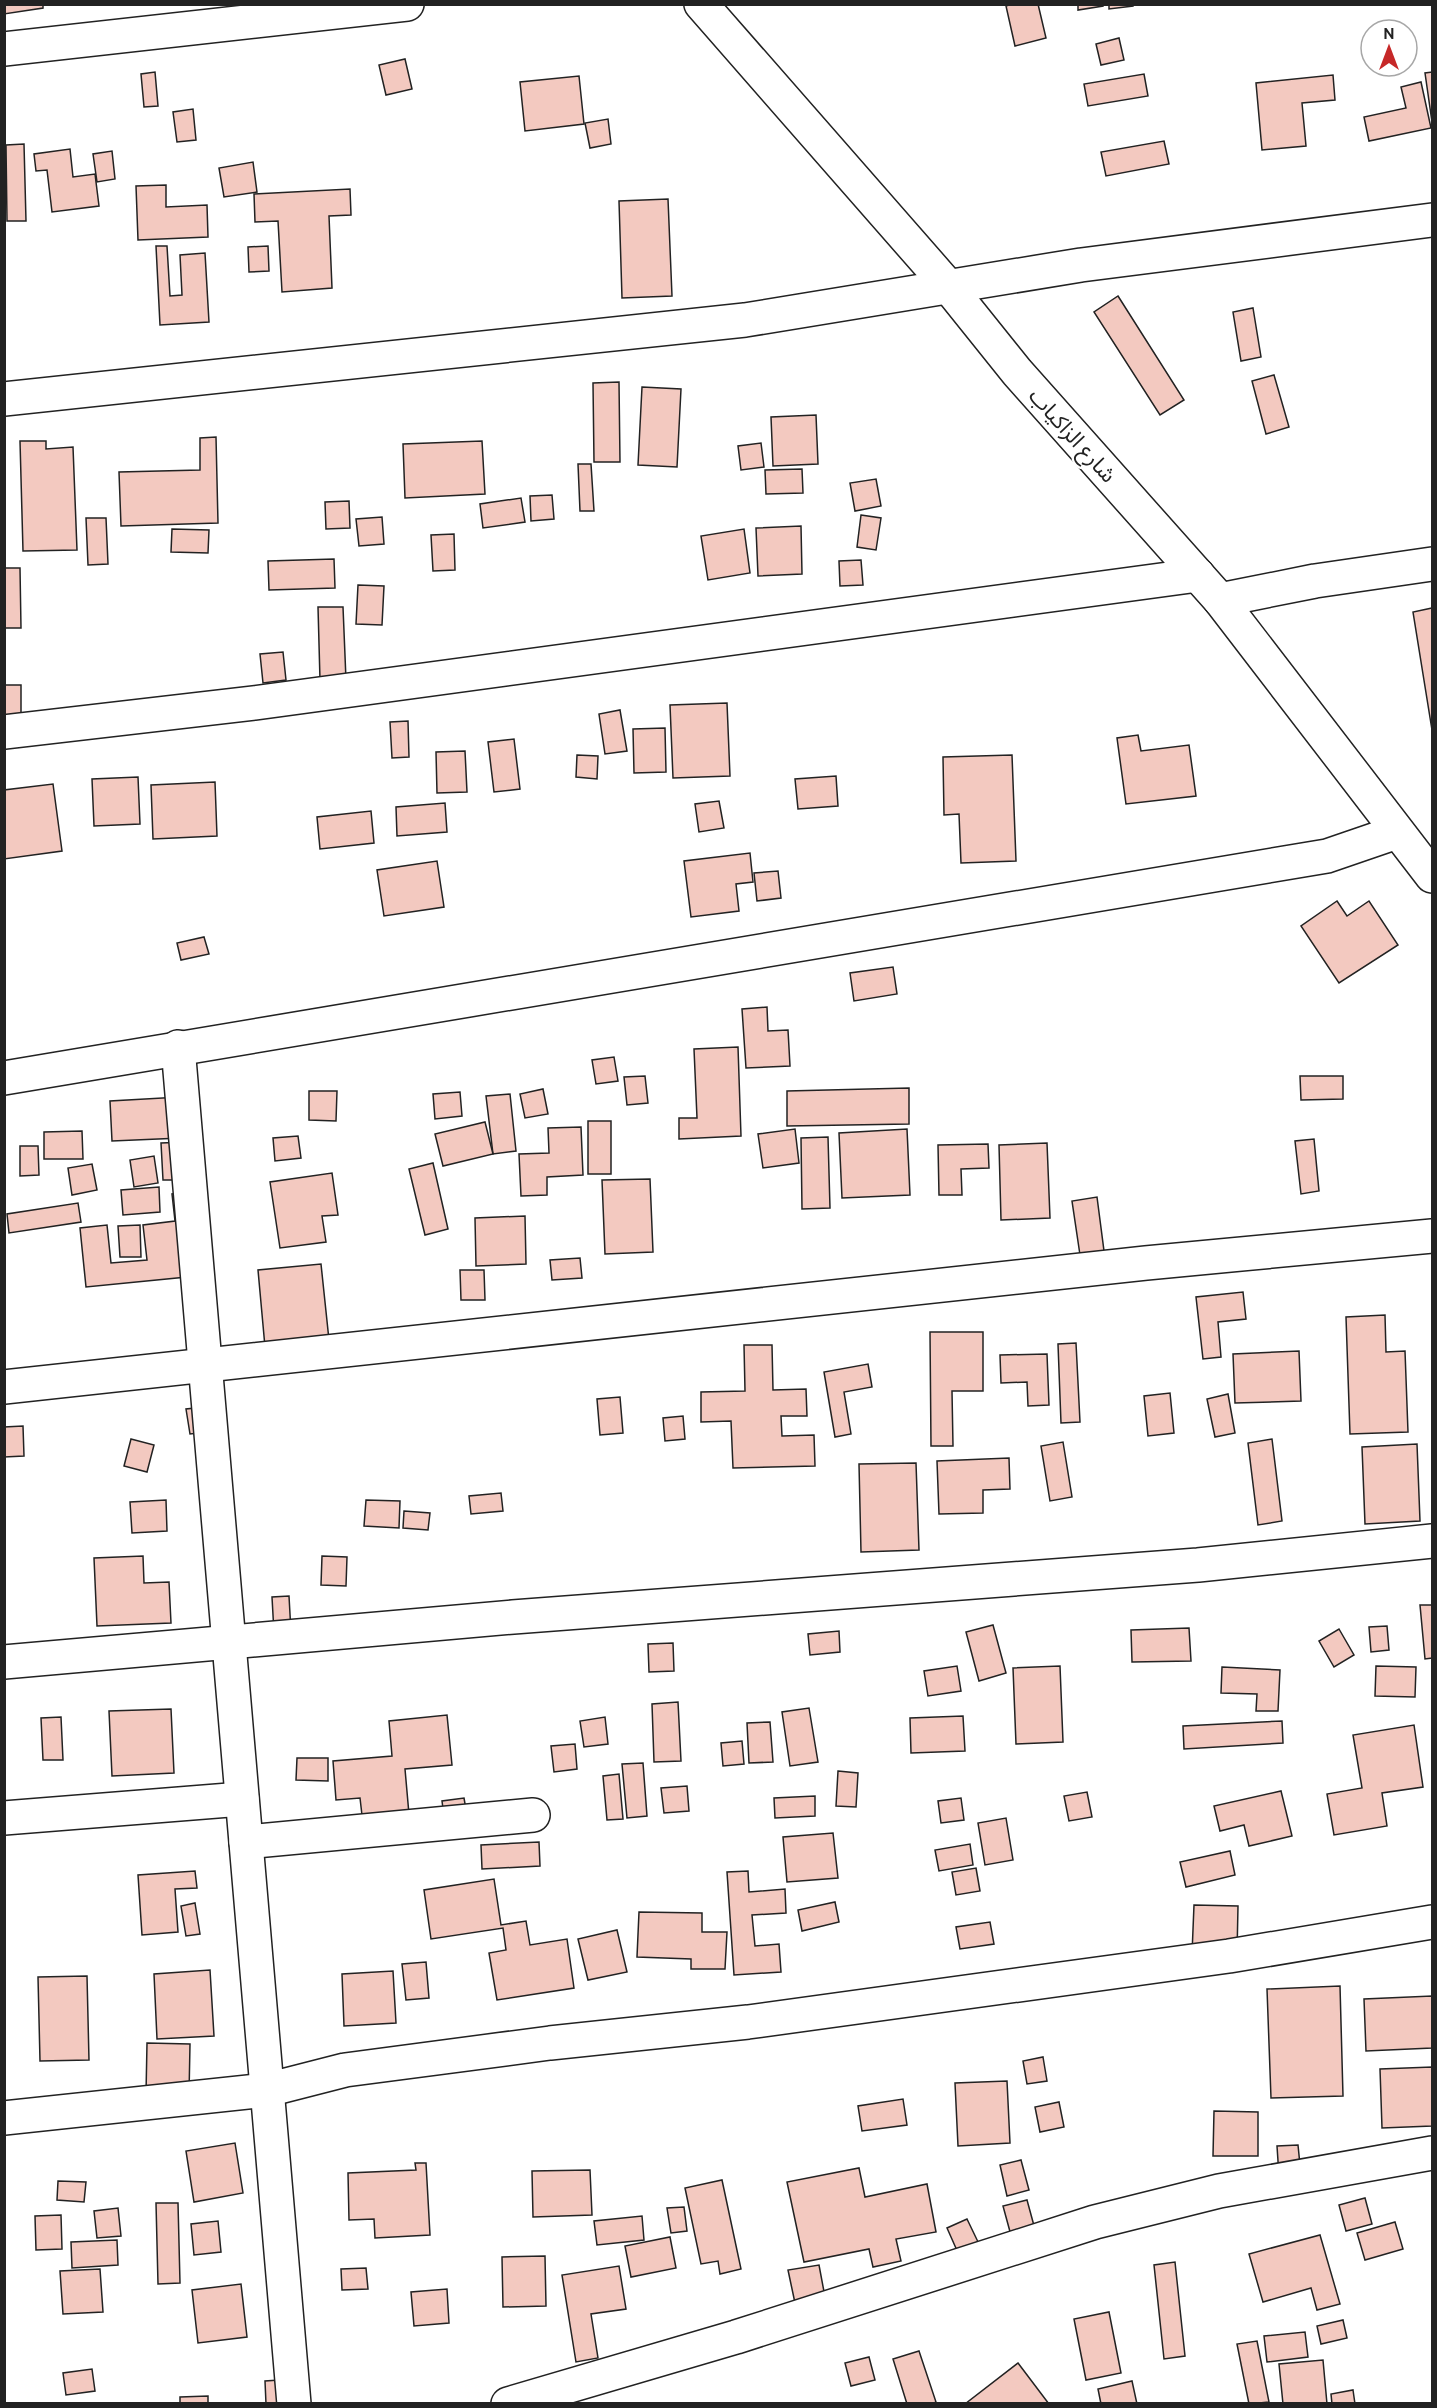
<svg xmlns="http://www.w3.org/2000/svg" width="1437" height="2408" font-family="Cabin,'Noto Sans Arabic',sans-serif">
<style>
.building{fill:#f3c9c0;stroke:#222;stroke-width:1.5}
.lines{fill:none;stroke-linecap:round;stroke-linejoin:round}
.minor-casing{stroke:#222;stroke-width:36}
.tertiary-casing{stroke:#222;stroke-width:36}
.minor{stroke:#fff;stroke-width:33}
.tertiary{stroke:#fff;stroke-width:33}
.labels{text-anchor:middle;stroke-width:4.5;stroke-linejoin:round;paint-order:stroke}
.street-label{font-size:22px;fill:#222;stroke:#fff}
</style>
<rect width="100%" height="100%" fill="#fff"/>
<g class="building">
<path d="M4,4H43V8L4,14Z"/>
<path d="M1012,4H1038L1046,38L1015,46L1006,6Z"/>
<path d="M1078,4H1103V6L1078,10Z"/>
<path d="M1109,4H1133V6L1109,9Z"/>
<path d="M1119,38L1124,60L1101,65L1096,44Z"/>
<path d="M405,59L412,89L386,95L379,65Z"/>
<path d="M155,72L158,106L144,107L141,74Z"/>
<path d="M1432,72V122L1425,73Z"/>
<path d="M1144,74L1148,96L1088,106L1084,84Z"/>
<path d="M1333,75L1335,100L1302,103L1306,146L1262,150L1256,83Z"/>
<path d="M579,76L584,124L525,131L520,82Z"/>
<path d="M1421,82L1431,128L1369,141L1364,117L1406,108L1401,87Z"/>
<path d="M193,109L196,140L177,142L173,112Z"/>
<path d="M608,119L611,144L590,148L585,123Z"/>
<path d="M1164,141L1169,164L1106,176L1101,152Z"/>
<path d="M24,144L26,221H7L6,145Z"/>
<path d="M70,149L73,177L95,174L99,206L52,212L47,170L36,171L34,154Z"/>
<path d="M112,151L115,179L97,182L93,154Z"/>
<path d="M253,162L257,192L224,197L219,168Z"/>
<path d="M166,185V207L207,205L208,237L138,240L136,186Z"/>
<path d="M350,189L351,215L329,216L332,288L282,292L278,221L255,222L254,194Z"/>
<path d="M668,199L672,296L622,298L619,201Z"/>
<path d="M156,246H167L170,296L182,295L180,255L205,253L209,322L160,325Z"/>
<path d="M268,246L269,271L249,272L248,247Z"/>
<path d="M1118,296L1184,400L1160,415L1094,312Z"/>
<path d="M1253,308L1261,357L1241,361L1233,312Z"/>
<path d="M1274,375L1289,427L1266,434L1252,381Z"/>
<path d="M619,382L620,462H594L593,383Z"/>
<path d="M642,387L681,389L677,467L638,465Z"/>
<path d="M816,415L818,464L773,466L771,417Z"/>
<path d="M216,437L218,523L121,526L119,472L200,470V438Z"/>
<path d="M20,441H46V449L73,447L77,550L23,551Z"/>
<path d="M482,441L485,494L405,498L403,444Z"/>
<path d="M761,443L764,467L741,470L738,446Z"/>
<path d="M578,464H591L594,511H580Z"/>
<path d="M802,469L803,493L766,494L765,470Z"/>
<path d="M876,479L881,506L855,511L850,483Z"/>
<path d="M552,495L554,519L531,521L530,496Z"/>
<path d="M521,498L525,522L483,528L480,504Z"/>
<path d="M349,501L350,528L326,529L325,502Z"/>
<path d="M861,515L881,518L876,550L857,547Z"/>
<path d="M382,517L384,544L359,546L356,519Z"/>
<path d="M86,518H106L108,564L88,565Z"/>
<path d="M801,526L802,574L758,576L756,528Z"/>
<path d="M172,529L209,530L208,553L171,552Z"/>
<path d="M744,529L750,573L708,580L701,536Z"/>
<path d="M454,534L455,570L433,571L431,535Z"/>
<path d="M334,559L335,588L269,590L268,561Z"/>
<path d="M861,560L863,585L840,586L839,561Z"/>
<path d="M4,568H20L21,628H4Z"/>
<path d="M358,585L384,586L382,625L356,624Z"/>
<path d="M318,607H343L346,680H320Z"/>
<path d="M1432,608V730L1413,612Z"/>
<path d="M283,652L286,680L263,683L260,654Z"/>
<rect x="4" y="685" width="17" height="35"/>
<path d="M727,703L730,776L673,778L670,705Z"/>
<path d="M620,710L627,751L605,754L599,714Z"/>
<path d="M408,721L409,757L392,758L390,722Z"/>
<path d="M665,728L666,772L634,773L633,729Z"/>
<path d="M1138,735L1141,751L1189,745L1196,796L1126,804L1117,738Z"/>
<path d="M514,739L520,789L494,792L488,742Z"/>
<path d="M465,751L467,792L437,793L436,752Z"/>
<path d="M577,755L598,756L597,779L576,777Z"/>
<path d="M1012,755L1016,861L961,863L959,814L944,815L943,757Z"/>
<path d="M836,776L838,806L798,809L795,779Z"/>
<path d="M138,777L140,824L94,826L92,779Z"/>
<path d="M215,782L217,836L153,839L151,785Z"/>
<path d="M53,784L62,851L4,859V790Z"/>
<path d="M719,801L724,828L699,832L695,804Z"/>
<path d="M445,803L447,832L397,836L396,807Z"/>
<path d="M371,811L374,843L320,849L317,817Z"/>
<path d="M750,853L753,882L736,884L739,911L691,917L684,861Z"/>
<path d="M437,861L444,907L384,916L377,870Z"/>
<path d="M778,871L781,898L757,901L754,873Z"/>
<path d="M1337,901L1347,916L1369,901L1398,945L1339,983L1301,926Z"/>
<path d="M204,937L209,954L181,960L177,943Z"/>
<path d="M893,967L897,994L854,1001L850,973Z"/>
<path d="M767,1007L768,1031L788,1030L790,1066L746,1068L742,1009Z"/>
<path d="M738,1047L741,1136L679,1139V1118H697L694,1049Z"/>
<path d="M614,1057L618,1081L596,1084L592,1060Z"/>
<path d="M645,1076L648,1103L627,1105L624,1077Z"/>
<path d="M1300,1076H1343V1099L1301,1100Z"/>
<path d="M909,1088V1124L787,1126V1091Z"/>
<path d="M543,1089L548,1114L525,1118L520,1094Z"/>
<path d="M309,1091H337L336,1121L309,1120Z"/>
<path d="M460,1092L462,1116L435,1119L433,1094Z"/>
<path d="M510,1094L516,1151L493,1154L486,1096Z"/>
<path d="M180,1097L181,1138L112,1141L110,1101Z"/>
<rect x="588" y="1121" width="23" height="53"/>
<path d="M485,1122L493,1154L443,1166L435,1134Z"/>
<path d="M581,1127L583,1175L547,1177V1195L521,1196L519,1154L549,1153L548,1128Z"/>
<path d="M795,1129L799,1163L763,1168L758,1134Z"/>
<path d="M907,1129L910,1195L842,1198L839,1133Z"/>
<path d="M82,1131L83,1159H44V1132Z"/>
<path d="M298,1136L301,1158L275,1161L273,1138Z"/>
<path d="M828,1137L830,1208L802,1209L801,1138Z"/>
<path d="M1314,1139L1319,1191L1301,1194L1295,1141Z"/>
<path d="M186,1142L188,1180H163L161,1143Z"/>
<path d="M1047,1143L1050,1218L1001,1220L999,1145Z"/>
<path d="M988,1144L989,1168L961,1169L962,1195H939L938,1145Z"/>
<path d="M20,1146H38L39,1175L20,1176Z"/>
<path d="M154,1156L158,1183L134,1187L130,1160Z"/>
<path d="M433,1163L448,1229L425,1235L409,1169Z"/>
<path d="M92,1164L97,1190L72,1195L68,1168Z"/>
<path d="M332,1173L338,1215L322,1216L326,1242L280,1248L270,1182Z"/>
<path d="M650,1179L653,1252L605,1254L602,1180Z"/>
<path d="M159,1187L160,1212L123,1215L121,1190Z"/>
<path d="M198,1191L207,1275L86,1287L80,1228L107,1225L111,1263L147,1260L143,1225L175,1221L172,1194Z"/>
<path d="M1097,1197L1104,1251L1080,1255L1072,1201Z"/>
<path d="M78,1203L81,1222L9,1233L7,1214Z"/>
<path d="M525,1216L526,1264L476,1266L475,1218Z"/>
<path d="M140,1225L141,1257H120L118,1226Z"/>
<path d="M580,1258L582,1278L552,1280L550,1260Z"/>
<path d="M321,1264L329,1340L265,1347L258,1270Z"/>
<path d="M460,1270H484L485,1300H461Z"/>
<path d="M1243,1292L1246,1319L1218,1322L1221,1357L1203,1359L1196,1297Z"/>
<path d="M1385,1315L1386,1352L1405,1351L1408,1432L1350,1434L1346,1317Z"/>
<path d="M930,1332H983V1391H952L953,1446H931Z"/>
<path d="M1076,1343L1080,1422L1061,1423L1058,1344Z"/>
<path d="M744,1345H772L773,1390L806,1389L807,1416H781L782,1436L814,1435L815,1466L733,1468L731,1421L701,1422V1392L745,1391Z"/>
<path d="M1299,1351L1301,1401L1235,1403L1233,1354Z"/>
<path d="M1047,1354L1049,1405L1028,1406L1027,1382L1001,1383L1000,1355Z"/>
<path d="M868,1364L872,1387L844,1392L851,1434L835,1437L824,1372Z"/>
<path d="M1170,1393L1174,1433L1148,1436L1144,1396Z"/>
<path d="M1228,1394L1235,1433L1215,1437L1207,1399Z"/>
<path d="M620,1397L623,1433L600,1435L597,1399Z"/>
<path d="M214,1406L217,1431L190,1434L186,1409Z"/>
<path d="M683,1416L685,1439L665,1441L663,1418Z"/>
<path d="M23,1426L24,1456L4,1457V1427Z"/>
<path d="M131,1439L154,1445L147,1472L124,1466Z"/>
<path d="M1272,1439L1282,1521L1258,1525L1248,1443Z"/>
<path d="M1063,1442L1072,1497L1050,1501L1041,1446Z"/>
<path d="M1417,1444L1420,1521L1365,1524L1362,1447Z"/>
<path d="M1009,1458L1010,1489L983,1490V1513L939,1514L937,1461Z"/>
<path d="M916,1463L919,1550L861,1552L859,1464Z"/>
<path d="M501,1493L503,1511L471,1514L469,1496Z"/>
<path d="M166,1500L167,1531L132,1533L130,1502Z"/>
<path d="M366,1500L400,1501L399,1528L364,1526Z"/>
<path d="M404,1511L430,1513L428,1530L403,1528Z"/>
<path d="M143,1556L144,1583L169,1582L171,1623L97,1626L94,1558Z"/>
<path d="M322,1556L347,1557L346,1586L321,1585Z"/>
<path d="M289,1596L291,1632L274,1633L272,1597Z"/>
<path d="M1420,1605H1432V1658L1425,1659Z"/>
<path d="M993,1625L1006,1673L979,1681L966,1632Z"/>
<path d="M1387,1626L1389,1650L1371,1652L1369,1627Z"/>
<path d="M1189,1628L1191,1661L1132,1662L1131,1630Z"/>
<path d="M1339,1629L1354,1655L1334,1667L1319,1641Z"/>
<path d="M839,1631L840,1652L810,1655L808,1634Z"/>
<path d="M673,1643L674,1671L649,1672L648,1644Z"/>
<path d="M957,1666L961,1691L928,1696L924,1671Z"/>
<path d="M1060,1666L1063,1742L1016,1744L1013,1668Z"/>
<path d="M1376,1666L1416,1667L1415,1697L1375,1696Z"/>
<path d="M1222,1667L1280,1670L1278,1711H1256L1257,1694L1221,1693Z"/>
<path d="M678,1702L681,1761L654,1762L652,1704Z"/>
<path d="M809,1708L818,1762L790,1766L782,1712Z"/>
<path d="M171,1709L174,1773L112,1776L109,1711Z"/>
<path d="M447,1715L452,1765L405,1769L411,1837L365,1841L360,1798L336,1800L333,1761L392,1756L389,1721Z"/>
<path d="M963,1716L965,1751L911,1753L910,1718Z"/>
<path d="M61,1717L63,1760H43L41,1718Z"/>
<path d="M605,1717L608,1744L584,1747L580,1721Z"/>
<path d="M1282,1721L1283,1743L1184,1749L1183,1726Z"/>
<path d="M770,1722L773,1762L749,1763L747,1723Z"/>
<path d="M1414,1725L1423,1787L1382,1793L1387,1826L1334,1835L1327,1794L1362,1788L1353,1735Z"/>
<path d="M742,1741L744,1764L723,1766L721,1743Z"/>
<path d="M575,1744L577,1769L554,1772L551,1746Z"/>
<path d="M297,1758H328V1781L296,1780Z"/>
<path d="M643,1763L647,1816L627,1818L622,1764Z"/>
<path d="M838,1771L858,1773L856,1807L836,1806Z"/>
<path d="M619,1774L623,1819L607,1820L603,1776Z"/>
<path d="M687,1786L689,1811L664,1813L661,1788Z"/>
<path d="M1281,1791L1292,1836L1249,1846L1244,1825L1220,1831L1214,1806Z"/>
<path d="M1087,1792L1092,1817L1069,1821L1064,1796Z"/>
<path d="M815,1796V1816L775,1818L774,1798Z"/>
<path d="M464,1798L468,1821L445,1824L442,1801Z"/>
<path d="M961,1798L964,1820L941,1823L938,1801Z"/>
<path d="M1006,1818L1013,1860L985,1865L978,1823Z"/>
<path d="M833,1833L838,1878L787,1882L783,1837Z"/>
<path d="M539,1842L540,1866L482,1869L481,1845Z"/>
<path d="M970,1844L973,1865L939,1871L935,1850Z"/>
<path d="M1230,1851L1235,1875L1186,1887L1180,1862Z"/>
<path d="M976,1868L980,1891L956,1895L952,1872Z"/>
<path d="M195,1871L197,1888L175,1889L178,1932L142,1935L138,1875Z"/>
<path d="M748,1871L749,1892L785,1889L786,1913L752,1915L755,1946L779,1944L781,1972L734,1975L727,1872Z"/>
<path d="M494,1879L501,1925L526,1921L530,1945L567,1939L574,1988L497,2000L489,1953L506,1950L503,1928L431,1939L424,1890Z"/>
<path d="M835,1902L839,1922L802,1931L798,1910Z"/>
<path d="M195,1903L200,1934L186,1936L181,1906Z"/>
<path d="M1194,1905L1238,1906L1237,1954H1192Z"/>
<path d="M639,1912L702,1913V1932H727L725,1969H691V1959L637,1957Z"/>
<path d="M990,1922L994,1944L960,1949L956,1927Z"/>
<path d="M617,1930L627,1972L588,1980L578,1939Z"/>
<path d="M426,1962L429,1998L406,2000L402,1964Z"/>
<path d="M210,1970L214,2036L157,2039L154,1974Z"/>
<path d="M393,1971L396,2023L344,2026L342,1974Z"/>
<path d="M87,1976L89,2060L40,2061L38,1977Z"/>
<path d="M1340,1986L1343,2096L1271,2098L1267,1989Z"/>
<path d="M1432,1996V2048L1366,2051L1364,1999Z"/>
<path d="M147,2043L190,2044L189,2095L146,2094Z"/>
<path d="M1043,2057L1047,2081L1027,2084L1023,2061Z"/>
<path d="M1432,2067V2126L1382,2128L1380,2069Z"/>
<path d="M1007,2081L1010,2143L958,2146L955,2083Z"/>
<path d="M903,2099L907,2125L862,2131L858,2106Z"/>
<path d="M1059,2102L1064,2127L1040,2132L1035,2107Z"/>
<path d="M1214,2111L1258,2112V2156H1213Z"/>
<path d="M235,2143L243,2193L194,2202L186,2151Z"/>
<path d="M1298,2145L1301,2175L1279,2176L1277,2146Z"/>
<path d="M1021,2160L1029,2190L1007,2196L1000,2165Z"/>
<path d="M415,2163H426L430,2235L375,2238L374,2219L349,2220L348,2173L416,2170Z"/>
<path d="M859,2168L865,2197L927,2184L936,2232L896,2239L901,2261L873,2267L869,2249L804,2262L787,2182Z"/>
<path d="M590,2170L592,2215L533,2217L532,2171Z"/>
<path d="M722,2180L741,2269L720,2274L718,2261L701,2264L685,2188Z"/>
<path d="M58,2181L86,2182L84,2202L57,2200Z"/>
<path d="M1365,2198L1372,2224L1346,2231L1339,2205Z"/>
<path d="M1027,2200L1036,2233L1012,2239L1003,2206Z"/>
<path d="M156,2203H178L180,2283L158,2284Z"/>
<path d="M684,2207L687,2231L671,2233L667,2208Z"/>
<path d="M118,2208L121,2236L97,2238L94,2211Z"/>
<path d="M61,2215L62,2249L36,2250L35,2216Z"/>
<path d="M642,2216L644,2240L597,2245L594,2221Z"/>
<path d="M967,2219L980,2246L959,2255L947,2228Z"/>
<path d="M218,2221L221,2252L194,2255L191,2224Z"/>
<path d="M1395,2222L1403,2249L1365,2260L1357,2233Z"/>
<path d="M1320,2235L1340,2304L1317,2310L1311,2288L1263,2302L1249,2254Z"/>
<path d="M670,2237L676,2268L631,2277L625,2246Z"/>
<path d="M117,2240L118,2265L72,2268L71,2242Z"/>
<path d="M545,2256L546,2306L503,2307L502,2257Z"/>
<path d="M1175,2262L1185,2356L1164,2359L1154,2265Z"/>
<path d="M819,2265L825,2297L795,2303L788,2270Z"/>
<path d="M619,2266L626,2309L591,2314L598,2358L576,2362L562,2275Z"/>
<path d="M366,2268L368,2289L342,2290L341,2269Z"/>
<path d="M100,2269L103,2312L63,2314L60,2271Z"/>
<path d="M241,2284L247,2337L198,2343L192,2290Z"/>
<path d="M447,2289L449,2323L414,2326L411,2292Z"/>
<path d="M1109,2312L1121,2373L1086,2380L1074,2319Z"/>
<path d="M1343,2320L1347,2338L1321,2344L1317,2326Z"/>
<path d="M1305,2332L1308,2357L1267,2362L1264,2336Z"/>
<path d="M1257,2341L1269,2402L1249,2404L1237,2344Z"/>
<path d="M919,2351L936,2402L932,2404H907L893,2359Z"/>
<path d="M869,2357L875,2380L851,2386L845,2363Z"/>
<path d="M1323,2360L1327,2404H1283L1279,2364Z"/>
<path d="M1018,2363L1049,2404H965Z"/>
<path d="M92,2369L95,2391L66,2395L63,2373Z"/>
<path d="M294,2379L295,2404H266L265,2381Z"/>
<path d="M1132,2381L1137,2404H1101L1098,2389Z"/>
<path d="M1353,2390L1355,2404H1332L1331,2394Z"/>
<path d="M208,2396V2404H180V2397Z"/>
</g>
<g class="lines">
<defs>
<g id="minor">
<path d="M4,49L407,4"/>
<path d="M4,399L745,320L1081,265L1432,220"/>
<path d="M1220,600L1315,581L1432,564"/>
<path d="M4,732L254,703L1198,575"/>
<path d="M178,1047L294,2404"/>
<path d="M4,1078L1327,856L1397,832"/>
<path d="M4,1387L1146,1263L1432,1236"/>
<path d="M4,1662L513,1617L1198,1565L1432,1541"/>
<path d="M4,1818L242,1799"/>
<path d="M246,1842L533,1815"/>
<path d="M4,2118L267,2090L345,2070L550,2043L748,2022L1229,1956L1432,1922"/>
<path d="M508,2404L736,2337L1095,2222L1219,2191L1432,2153"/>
</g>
<path id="tertiary" d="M701,4L948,286L1017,372L1220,600L1432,876"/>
</defs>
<use href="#minor" class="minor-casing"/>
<use href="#tertiary" class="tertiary-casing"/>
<use href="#minor" class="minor"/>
<use href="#tertiary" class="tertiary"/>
</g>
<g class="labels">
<g class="street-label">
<text transform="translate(1073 435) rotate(48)" y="8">شارع الزاكياب</text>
</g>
</g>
<rect width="1437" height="2408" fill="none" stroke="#222222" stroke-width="12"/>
<g transform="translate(1389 48)"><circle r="28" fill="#ffffff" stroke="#a7a7a7" stroke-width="1.5"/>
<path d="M0-4.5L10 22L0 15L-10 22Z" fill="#c62828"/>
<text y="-9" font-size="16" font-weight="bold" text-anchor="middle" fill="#222222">N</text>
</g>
</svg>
